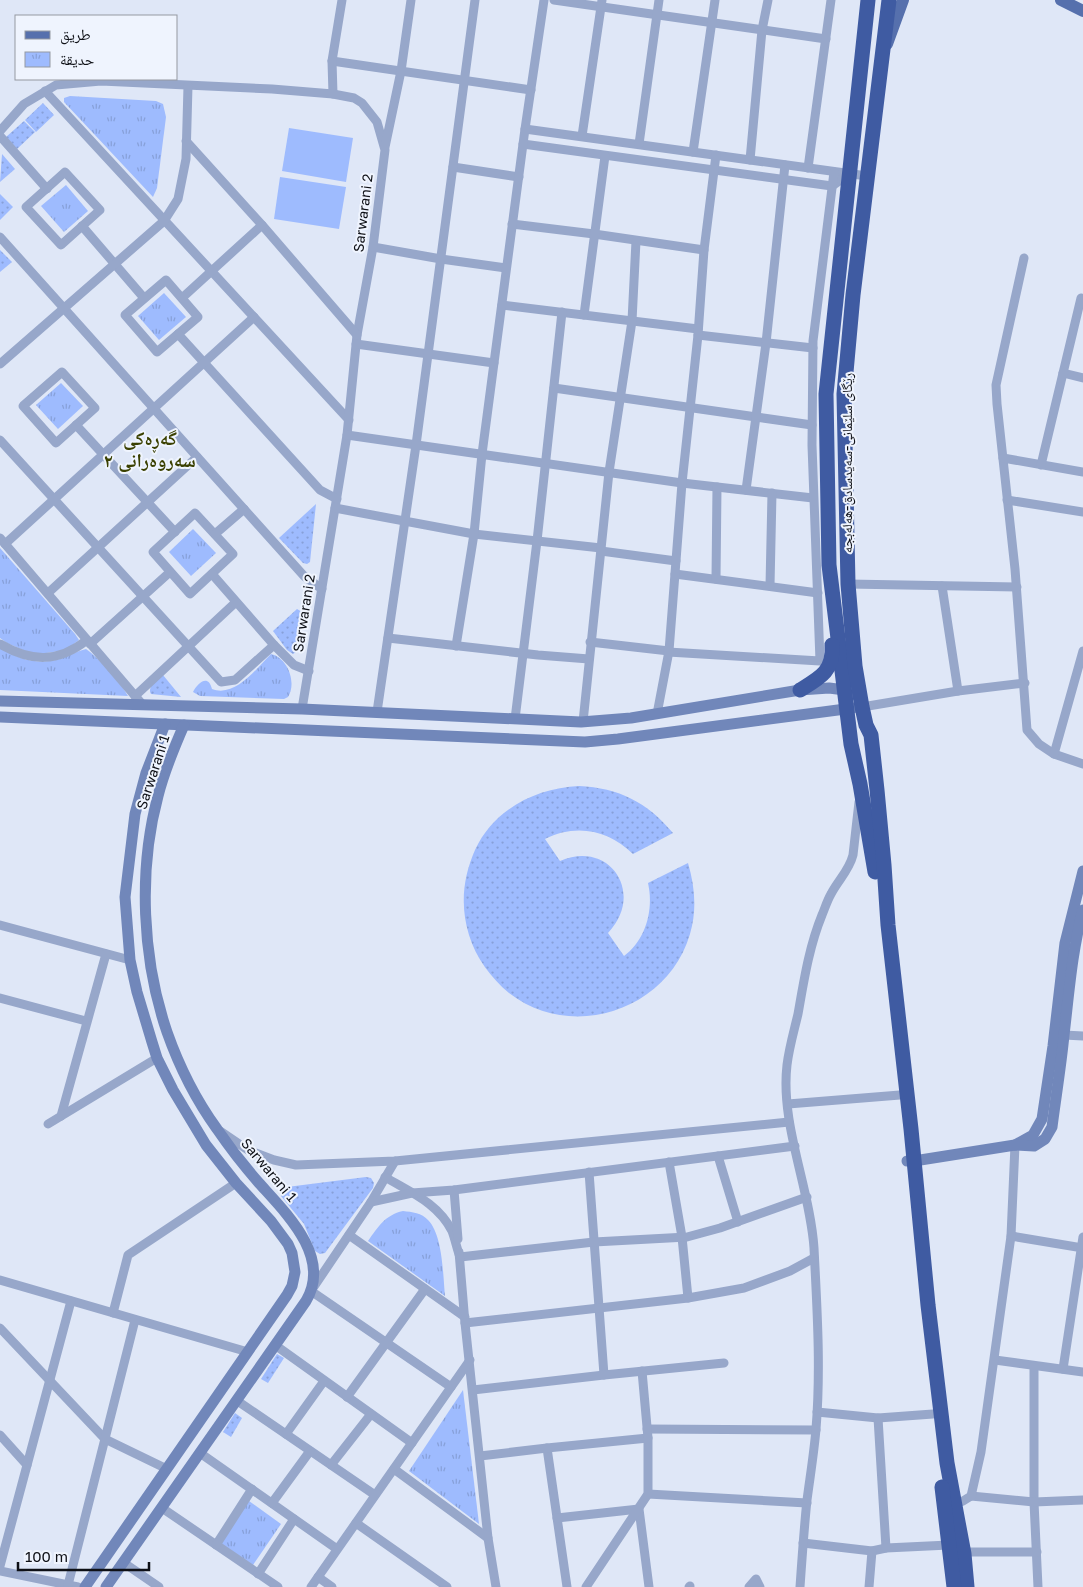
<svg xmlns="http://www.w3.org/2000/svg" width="1083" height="1587" font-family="'Golos Text','Noto Naskh Arabic',sans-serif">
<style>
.grass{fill:url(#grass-dots)}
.park{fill:url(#park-tufts)}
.pitch{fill:#9ebbfe}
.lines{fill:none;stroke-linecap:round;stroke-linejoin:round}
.street{stroke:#97a7ca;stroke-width:9}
.secondary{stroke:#7187ba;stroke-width:11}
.primary{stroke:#5670ad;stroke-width:12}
.highway{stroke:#3f5ba2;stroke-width:15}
.labels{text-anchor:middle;stroke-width:4;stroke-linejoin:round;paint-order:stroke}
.street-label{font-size:14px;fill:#0e1016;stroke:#eff4fe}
.district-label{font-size:19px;font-weight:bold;fill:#3a4001;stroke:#eff4fe}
</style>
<defs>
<pattern id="grass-dots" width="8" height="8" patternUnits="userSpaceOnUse" patternTransform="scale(1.25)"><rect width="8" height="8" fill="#9ebbfe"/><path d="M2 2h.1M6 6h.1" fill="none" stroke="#87a0d9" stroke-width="1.8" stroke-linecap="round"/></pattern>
<pattern id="park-tufts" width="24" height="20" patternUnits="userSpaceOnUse" patternTransform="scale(1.25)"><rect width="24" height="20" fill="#9ebbfe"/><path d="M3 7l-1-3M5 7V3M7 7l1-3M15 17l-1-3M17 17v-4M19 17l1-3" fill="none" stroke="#87a0d9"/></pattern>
</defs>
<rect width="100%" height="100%" fill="#dfe7f7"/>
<g class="grass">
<path d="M43,103L54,115L36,132L25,120Z"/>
<path d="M24,121L35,132L17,149L6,137Z"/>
<path d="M2,154L15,169L0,182Z"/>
<path d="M0,194L13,207L0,220Z"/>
<path d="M0,250L12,262L0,272Z"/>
<path d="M316,504L310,562L307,564L303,563L279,538Z"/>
<path d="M297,609L302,612L296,652L293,654L287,650L273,631Z"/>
<path d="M163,675L181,697L151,694C147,686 157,681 163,675Z"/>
<path d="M579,786C619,788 647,802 673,833L633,854C609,830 576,823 545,839L560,861C609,839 646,893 608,933L624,956C646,940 654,909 648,883L688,863C695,887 697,910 690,934C668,1010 572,1042 509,993C491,978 476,958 469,935C460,906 463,877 475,850C494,809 536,788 579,786Z"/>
<path d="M366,1177L371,1178L374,1183L373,1188L325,1253L320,1254L315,1251L304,1224L281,1196V1192L287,1187Z"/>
<path d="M277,1354L284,1358L268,1383L261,1379Z"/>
<path d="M235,1413L242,1418L231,1437L223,1432Z"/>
</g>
<g class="park">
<path d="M70,96L156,101L163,104L166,117L157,188L153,197L64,102V98Z"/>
<path d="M66,185L88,211L64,232L41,206Z"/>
<path d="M164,293L186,317L159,340L138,316Z"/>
<path d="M61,383L83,406L58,429L36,405Z"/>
<path d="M193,529L216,553L191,576L169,552Z"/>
<path d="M0,548L75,634L79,640L66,650L40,654L25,651L7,643L0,638Z"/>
<path d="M0,647C19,660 38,665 60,659C69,656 77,651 86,649C98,657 121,683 128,696L0,690Z"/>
<path d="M271,654C288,658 297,683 288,697L284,699L200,696L193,692C197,684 208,673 212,689C235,698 256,669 271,654Z"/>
<path d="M403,1211C412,1212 422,1213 428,1220C443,1235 443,1276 445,1296L368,1241C378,1227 385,1215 403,1211Z"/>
<path d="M463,1390L479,1524L409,1471Z"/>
<path d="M249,1501L281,1524L253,1565L220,1543Z"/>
</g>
<g class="pitch">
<path d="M289,128L353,138L346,182L282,171Z"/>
<path d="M280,177L346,187L339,229L274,219Z"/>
</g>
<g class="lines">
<g class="street">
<path d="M554,0L826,39"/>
<path d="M332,61L531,90"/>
<path d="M45,91L349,420"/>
<path d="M333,94L332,61L342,0"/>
<path d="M525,129L867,176"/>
<path d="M0,131L24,104L56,85L101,81L272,89L333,94L354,98L362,103L377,122L385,150L373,247L357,335L347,435L302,709"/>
<path d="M0,136L47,189"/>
<path d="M582,136L602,0"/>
<path d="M186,141L262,225L357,335"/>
<path d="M523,144L832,186L849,174"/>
<path d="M639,144L659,0"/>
<path d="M385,147L401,71L411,0"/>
<path d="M693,152L715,0"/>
<path d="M750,160L762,30L768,0"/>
<path d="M453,167L519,177"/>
<path d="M808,168L831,0"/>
<path d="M65,172L100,210L61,245L26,207Z"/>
<path d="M512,224L594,234L704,250"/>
<path d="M82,226L144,298"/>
<path d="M0,237L304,576L322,589"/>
<path d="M373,247L441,259L506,268"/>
<path d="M1024,258L996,385L997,404L1015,569L1027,730L1039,744L1054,754L1083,764"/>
<path d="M166,280L198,317L157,352L125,315Z"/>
<path d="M182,298L262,225"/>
<path d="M502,305L698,329"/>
<path d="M584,315L605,156"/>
<path d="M178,334L320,490L337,499"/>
<path d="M698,335L813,348"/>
<path d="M356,344L494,363"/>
<path d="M0,364L164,221L178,199L186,159L188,86"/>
<path d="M62,372L95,408L56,443L23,406Z"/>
<path d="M1063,373L1083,378"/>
<path d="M554,388L812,425"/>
<path d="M76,425L175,532"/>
<path d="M347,435L682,483L813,498"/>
<path d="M0,440L221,682L235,680L274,645"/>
<path d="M1003,458L1083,472"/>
<path d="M1041,465L1081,298"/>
<path d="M746,490L766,343L785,165"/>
<path d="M1007,500L1083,512"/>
<path d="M335,508L474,534L601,548"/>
<path d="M195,513L233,554L190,594L153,552Z"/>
<path d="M215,534L244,509"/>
<path d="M0,538L142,704"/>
<path d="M5,544L254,317"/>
<path d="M601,551L676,561"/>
<path d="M212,574L274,645L294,665L309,671"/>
<path d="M675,574L818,593"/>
<path d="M716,579L717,487"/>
<path d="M848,584L1017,587"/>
<path d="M770,586L772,493"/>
<path d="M942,586L958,691"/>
<path d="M48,593L197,457"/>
<path d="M388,638L538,655L589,659"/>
<path d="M590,642L669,651"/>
<path d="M0,644C31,662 58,663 87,640"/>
<path d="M90,644L170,572"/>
<path d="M456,646L474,534L482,454L494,363L525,129L544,0"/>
<path d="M668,652L820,661L812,445L813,341L834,172"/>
<path d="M135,696L236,602"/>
<path d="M862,707L958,691L1025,683"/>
<path d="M377,712L416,445L475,0"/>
<path d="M657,714L669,651L682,483L698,335L704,250L716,155"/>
<path d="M515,719L537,541L562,312"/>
<path d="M583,722L609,472L632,321L636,241"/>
<path d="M1054,754L1083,651"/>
<path d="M0,925L130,960"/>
<path d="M0,998L86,1021"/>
<path d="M1064,1035L1083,1036"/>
<path d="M788,1104L900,1095"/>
<path d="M61,1116L106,954"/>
<path d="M48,1124L157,1058"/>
<path d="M220,1131L248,1150L274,1160L296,1165L395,1161L789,1122"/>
<path d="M718,1156L738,1222"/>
<path d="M395,1161L371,1202L311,1291L451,1387"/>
<path d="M669,1162L682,1237L688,1298"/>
<path d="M589,1172L604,1375"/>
<path d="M385,1177C410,1192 438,1203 452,1231C455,1239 457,1249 460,1257L594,1242L687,1237L720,1228L807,1197"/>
<path d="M454,1190L458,1239"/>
<path d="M371,1202L412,1193L454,1190L795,1146"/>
<path d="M349,1235L465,1317"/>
<path d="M1011,1236L1083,1248"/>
<path d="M459,1252L465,1323L488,1538L496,1587"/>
<path d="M0,1280L248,1352"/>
<path d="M113,1313L128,1255L236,1183"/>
<path d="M465,1323L688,1298L744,1288L790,1271L814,1258"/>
<path d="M0,1328L105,1439L167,1469"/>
<path d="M275,1345L412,1443"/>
<path d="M995,1360L1083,1372"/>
<path d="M1034,1366V1502L1038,1587"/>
<path d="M1063,1369L1083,1237"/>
<path d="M473,1390L604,1375L724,1363"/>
<path d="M347,1397L425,1289"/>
<path d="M236,1400L375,1495"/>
<path d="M817,1412L878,1418L933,1414"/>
<path d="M878,1418L886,1548"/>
<path d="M647,1429L816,1430"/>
<path d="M286,1434L324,1381"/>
<path d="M0,1435L27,1465"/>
<path d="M547,1448L567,1587"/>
<path d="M200,1453L337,1549"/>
<path d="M480,1456L547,1448L648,1438"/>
<path d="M331,1465L371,1414"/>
<path d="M394,1469L488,1538"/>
<path d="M648,1494L807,1503"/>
<path d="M971,1496L1034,1502L1083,1500"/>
<path d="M272,1503L310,1451"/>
<path d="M952,1505L963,1501L971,1496L981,1452L1011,1236L1015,1145"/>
<path d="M162,1508L278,1587"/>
<path d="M557,1518L639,1509L649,1587"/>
<path d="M356,1523L447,1587"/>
<path d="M803,1543L872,1551L886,1548L949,1545"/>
<path d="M216,1545L252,1489"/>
<path d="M963,1552H1037"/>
<path d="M124,1563L159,1587"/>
<path d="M0,1566L71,1301"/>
<path d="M0,1571L78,1587"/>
<path d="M258,1574L294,1519"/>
<path d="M318,1577L332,1587"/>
<path d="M68,1585L135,1320"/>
<path d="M311,1587L470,1360"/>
<path d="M586,1587L648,1494V1438L642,1371"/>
<path d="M689,1587L690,1586"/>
<path d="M749,1587L756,1579L760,1587"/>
<path d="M800,1587C802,1558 804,1529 807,1500C810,1477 814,1453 816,1429C821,1368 817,1308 814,1248C810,1188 780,1124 787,1065C789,1048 794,1031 798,1014C804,980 809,947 822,915C825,908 827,901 831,894C838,880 849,871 853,855L859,802"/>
<path d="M869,1587L872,1551"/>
</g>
<g class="secondary">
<path d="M0,701L302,709L581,722L631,718L800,690L829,688L845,690L851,695"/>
<path d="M0,717L585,742L618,739L853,708"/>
<path d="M1015,1145L1033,1135L1042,1119L1053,1046L1065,943L1083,871"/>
<path d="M907,1161H914L1015,1145L1034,1146L1045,1139L1052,1127C1056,1096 1061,1066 1064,1035C1069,993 1072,951 1083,910"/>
<path d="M85,1587L287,1295L292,1286L295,1272L292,1253L288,1244L271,1221L236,1183L206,1145L173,1090L157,1058L152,1042L137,992L130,960L125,897L135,814L146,773L165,724"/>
<path d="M106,1587L306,1301C332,1257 286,1213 259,1183C244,1166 230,1148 217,1129C196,1100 179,1066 167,1032C142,959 138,870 158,796C164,772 174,748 184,725"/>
</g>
<g class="primary">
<path d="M1061,0L1083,11"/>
<path d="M887,44L903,0"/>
</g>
<g class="highway">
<path d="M868,0L826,394L829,565L851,744L860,784L875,872"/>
<path d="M889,0L853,295L844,394L848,584L855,666L862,707L866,725L871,735L877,790L884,865L888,925L911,1129L928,1305L947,1463L964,1554L967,1587"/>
<path d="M800,690C820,678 834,671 832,645"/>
<path d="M942,1487L954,1587"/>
</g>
</g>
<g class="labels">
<g class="street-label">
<text transform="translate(363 213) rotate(-83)" y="5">Sarwarani 2</text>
<text transform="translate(847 463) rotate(-90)" y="5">رێگای سلێمانی-سەیدسادق-هەلەبجە</text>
<text transform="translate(304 613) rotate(-81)" y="5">Sarwarani 2</text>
<text transform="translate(153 772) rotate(-72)" y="5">Sarwarani 1</text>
<text transform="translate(269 1170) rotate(50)" y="5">Sarwarani 1</text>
</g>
<g class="district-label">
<text x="150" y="445">گەڕەکی<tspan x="150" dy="22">سەروەرانی ٢</tspan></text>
</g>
</g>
<rect x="15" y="15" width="162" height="65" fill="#eff4fe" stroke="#9599a1"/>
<rect x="25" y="31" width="25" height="8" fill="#5670ad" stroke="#9599a1"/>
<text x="60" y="40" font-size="15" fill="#0e1016">طريق</text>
<rect x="25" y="52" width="25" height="15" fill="url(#park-tufts)" stroke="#9599a1"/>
<text x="60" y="65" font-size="15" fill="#0e1016">حديقة</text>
<path d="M18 1562v8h131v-8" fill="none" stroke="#0e1016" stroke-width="2.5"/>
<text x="25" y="1562" font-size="15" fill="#0e1016" stroke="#eff4fe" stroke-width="4" paint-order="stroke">100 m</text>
</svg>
